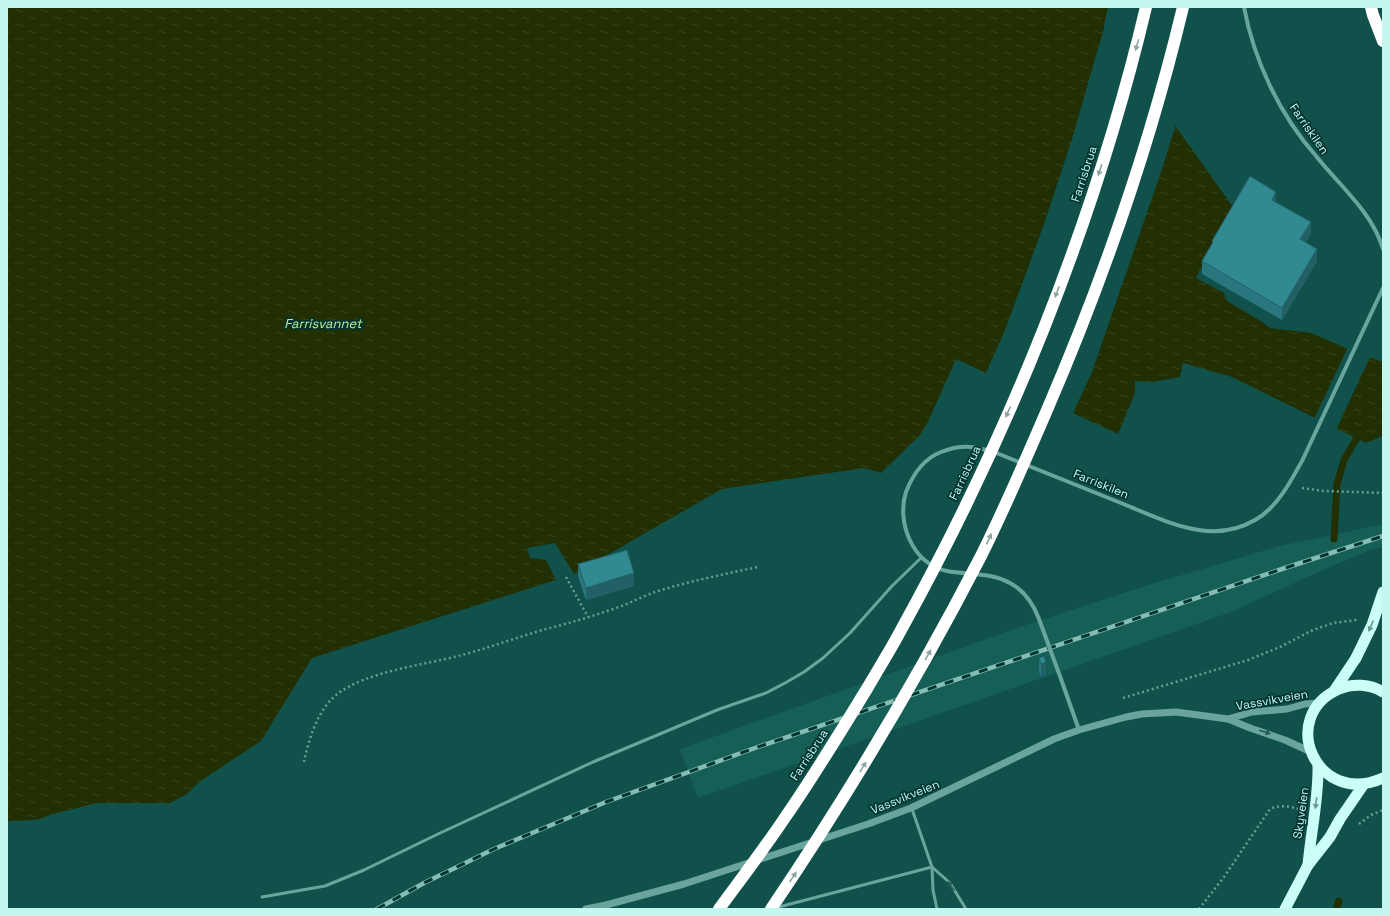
<svg xmlns="http://www.w3.org/2000/svg" width="1390" height="916" font-family="'Space Grotesk',sans-serif">
<style>
.built{fill:#165f57}
.water{fill:url(#water-ripples)}
.pier{fill:#10524b}
.lines{fill:none;stroke-linecap:round;stroke-linejoin:round}
.stream{stroke:#222f03;stroke-width:7}
.path{stroke:#649f97;stroke-width:2.5;stroke-dasharray:2 3;stroke-linecap:butt}
.service{stroke:#69a59d;stroke-width:3}
.minor{stroke:#69a59d;stroke-width:4}
.tertiary{stroke:#69a59d;stroke-width:7}
.trunk{stroke:#ccfef8;stroke-width:11}
.motorway{stroke:#fff;stroke-width:12}
.rail-casing{stroke:#85bdb5;stroke-width:4.5}
.rail{stroke:#003530;stroke-width:3;stroke-dasharray:9;stroke-linecap:butt}
.minor-bridge{stroke:#69a59d;stroke-width:4}
.trunk-bridge{stroke:#ccfef8;stroke-width:11}
.motorway-bridge{stroke:#fff;stroke-width:12}
.wall{fill:#2a767e}
.shaded-wall{fill:#226066}
.building{fill:#318992;stroke:#226066}
.oneway{fill:#8ca4a2}
.oneway2{fill:#669a94}
.oneway3{fill:#255c56}
.labels{text-anchor:middle;stroke-width:3.5;stroke-linejoin:round;paint-order:stroke}
.street-label{font-size:12px;fill:#c4f7ef;stroke:#003530}
.water-label{font-size:13px;font-style:italic;fill:#cbe995;stroke:#003530}
</style>
<defs>
<pattern id="water-ripples" width="26" height="14" patternUnits="userSpaceOnUse"><rect width="26" height="14" fill="#222f03"/><path d="M2 4q2-2 4 0t4 0M15 11q2-2 4 0t4 0" fill="none" stroke="#36441c"/></pattern>
</defs>
<rect width="100%" height="100%" fill="#10524b"/>
<path class="built" d="M1383,524V547L1370,550L1325,569L1231,612L698,798L680,749L1014,629L1148,585L1280,546Z"/>
<path class="water" d="M7,7H1108L1104,26L1233,207L1196,278L1224,293L1227,301L1264,323L1270,328L1311,333L1360,354L1383,362V436L1366,443L1232,377L1183,363L1180,377L1152,382L1135,381V393L1118,434L956,359L928,422L920,435L881,473L864,468L722,489L574,574L312,658L261,741L199,782L187,794L170,803H97L53,814L37,820L7,821Z"/>
<g class="pier">
<path d="M1110,7L1106,26L1176,124L1162,169L1092,372L1072,415L985,375L1005,330L1044,224L1072,139Z"/>
<path d="M1348,347L1370,357L1336,430L1314,419Z"/>
<path d="M555,543L574,574L556,580L546,560L530,558L527,548Z"/>
</g>
<g class="lines">
<g class="stream">
<path d="M1334,539L1337,484L1344,460L1361,431"/>
<path d="M1336,909L1339,901"/>
</g>
<g class="path">
<path d="M1302,488L1324,491L1383,493"/>
<path d="M566,577L588,617"/>
<path d="M1123,698L1248,660L1280,647L1313,630L1333,623L1357,620"/>
<path d="M304,762C309,739 317,711 336,695C366,671 425,665 462,655C491,647 518,637 546,629C569,623 591,617 613,609C629,604 643,596 658,591C691,581 724,574 758,567"/>
<path d="M1359,824L1371,815L1383,810"/>
<path d="M1199,909L1224,877L1270,809C1279,805 1289,806 1298,809"/>
</g>
<g class="service">
<path d="M912,809L932,867L933,890L937,909"/>
<path d="M932,867L950,883L966,909"/>
<path d="M262,897L325,886L364,870L438,834L593,762L717,710L766,693L785,683L804,672L823,658L850,633L892,586L922,557"/>
<path d="M775,908L932,867"/>
</g>
<g class="minor">
<path d="M1244,7C1254,61 1280,115 1316,156C1340,186 1372,212 1383,249"/>
<path d="M1039,619C1033,603 1025,591 1010,583C991,572 967,575 947,571C913,565 896,522 906,492C913,474 923,459 941,452C962,444 972,446 994,452C1036,469 1079,486 1121,503C1146,513 1172,526 1199,530C1218,533 1238,530 1255,520C1277,508 1291,481 1303,459L1383,288"/>
<path d="M1061,679L1079,730"/>
</g>
<g class="tertiary">
<path d="M1228,719L1252,712L1287,709L1305,704L1319,703"/>
<path d="M586,909L606,905L684,884L868,824L911,808L1054,739L1079,730L1126,717L1142,714L1176,712L1228,719L1250,728L1285,740L1311,752"/>
</g>
<g class="trunk">
<path d="M1334,691L1356,658"/>
<path d="M1383,692C1370,684 1353,683 1339,689C1277,716 1316,808 1383,778"/>
<path d="M1308,865C1311,831 1319,798 1318,764"/>
<path d="M1285,909L1308,865L1330,837L1340,819L1364,784"/>
</g>
<path class="motorway" d="M1371,7L1373,15L1383,41"/>
<defs>
<path id="rail" d="M377,909L424,883L494,849L606,802L755,748L1285,568L1383,536"/>
</defs>
<use href="#rail" class="rail-casing"/>
<use href="#rail" class="rail"/>
<path class="minor-bridge" d="M1039,619L1061,679"/>
<path class="trunk-bridge" d="M1356,658L1372,625L1383,592"/>
<g class="motorway-bridge">
<path d="M719,909C741,879 764,849 784,819C814,776 841,731 868,687C879,668 891,649 901,630C1008,437 1095,222 1146,7"/>
<path d="M771,909C848,795 918,678 981,556C1005,508 1026,459 1047,410C1103,280 1150,145 1183,7"/>
</g>
</g>
<g class="wall">
<path d="M1276,202L1311,234L1306,242L1317,261L1282,320L1202,274V261L1212,245V241Z"/>
<path d="M578,564L634,586L586,600L578,576Z"/>
<path d="M1039,658L1046,675L1041,677L1039,671Z"/>
</g>
<g class="shaded-wall">
<path d="M1276,192V204L1272,200Z"/>
<path d="M1311,222V234L1300,252V239Z"/>
<path d="M1317,249V261L1282,320V308Z"/>
<path d="M634,573V586L586,600V588Z"/>
<path d="M1046,662V675L1041,677V664Z"/>
</g>
<g class="building">
<path d="M1250,176L1276,192L1272,200L1311,222L1300,239L1317,249L1282,308L1202,261L1213,242L1212,241Z"/>
<path d="M627,550L634,573L586,588L578,564Z"/>
<path d="M1044,656L1046,662L1041,664L1039,658Z"/>
</g>
<defs><path id="oneway-solid" d="M-6-.8H1V-3.2L6.5 0L1 3.2V.8H-6Z"/></defs>
<g class="oneway">
<use href="#oneway-solid" transform="translate(1137 45) rotate(106)"/>
<use href="#oneway-solid" transform="translate(1100 170) rotate(108)"/>
<use href="#oneway-solid" transform="translate(1057 292) rotate(111)"/>
<use href="#oneway-solid" transform="translate(1008 412) rotate(114)"/>
<use href="#oneway-solid" transform="translate(989 539) rotate(-65)"/>
<use href="#oneway-solid" transform="translate(928 655) rotate(-60)"/>
<use href="#oneway-solid" transform="translate(863 767) rotate(-58)"/>
<use href="#oneway-solid" transform="translate(793 877) rotate(-56)"/>
</g>
<g class="oneway2">
<use href="#oneway-solid" transform="translate(1371 626) rotate(113)"/>
<use href="#oneway-solid" transform="translate(1316 803) rotate(97)"/>
</g>
<g class="oneway3">
<use href="#oneway-solid" transform="translate(1265 732) rotate(18)"/>
<use href="#oneway-solid" transform="translate(951 886) rotate(-126)"/>
</g>
<g class="labels">
<g class="street-label">
<text transform="translate(1309 129) rotate(55)" y="4">Farriskilen</text>
<text transform="translate(1084 174) rotate(-72)" y="4">Farrisbrua</text>
<text transform="translate(965 473) rotate(-65)" y="4">Farrisbrua</text>
<text transform="translate(1101 484) rotate(22)" y="4">Farriskilen</text>
<text transform="translate(1272 700) rotate(-10)" y="4">Vassvikveien</text>
<text transform="translate(809 755) rotate(-57)" y="4">Farrisbrua</text>
<text transform="translate(905 797) rotate(-22)" y="4">Vassvikveien</text>
<text transform="translate(1301 813) rotate(-82)" y="4">Skyveien</text>
</g>
<g class="water-label">
<text x="323" y="328">Farrisvannet</text>
</g>
</g>
<rect width="1390" height="916" fill="none" stroke="#c4f7ef" stroke-width="16"/>
</svg>
